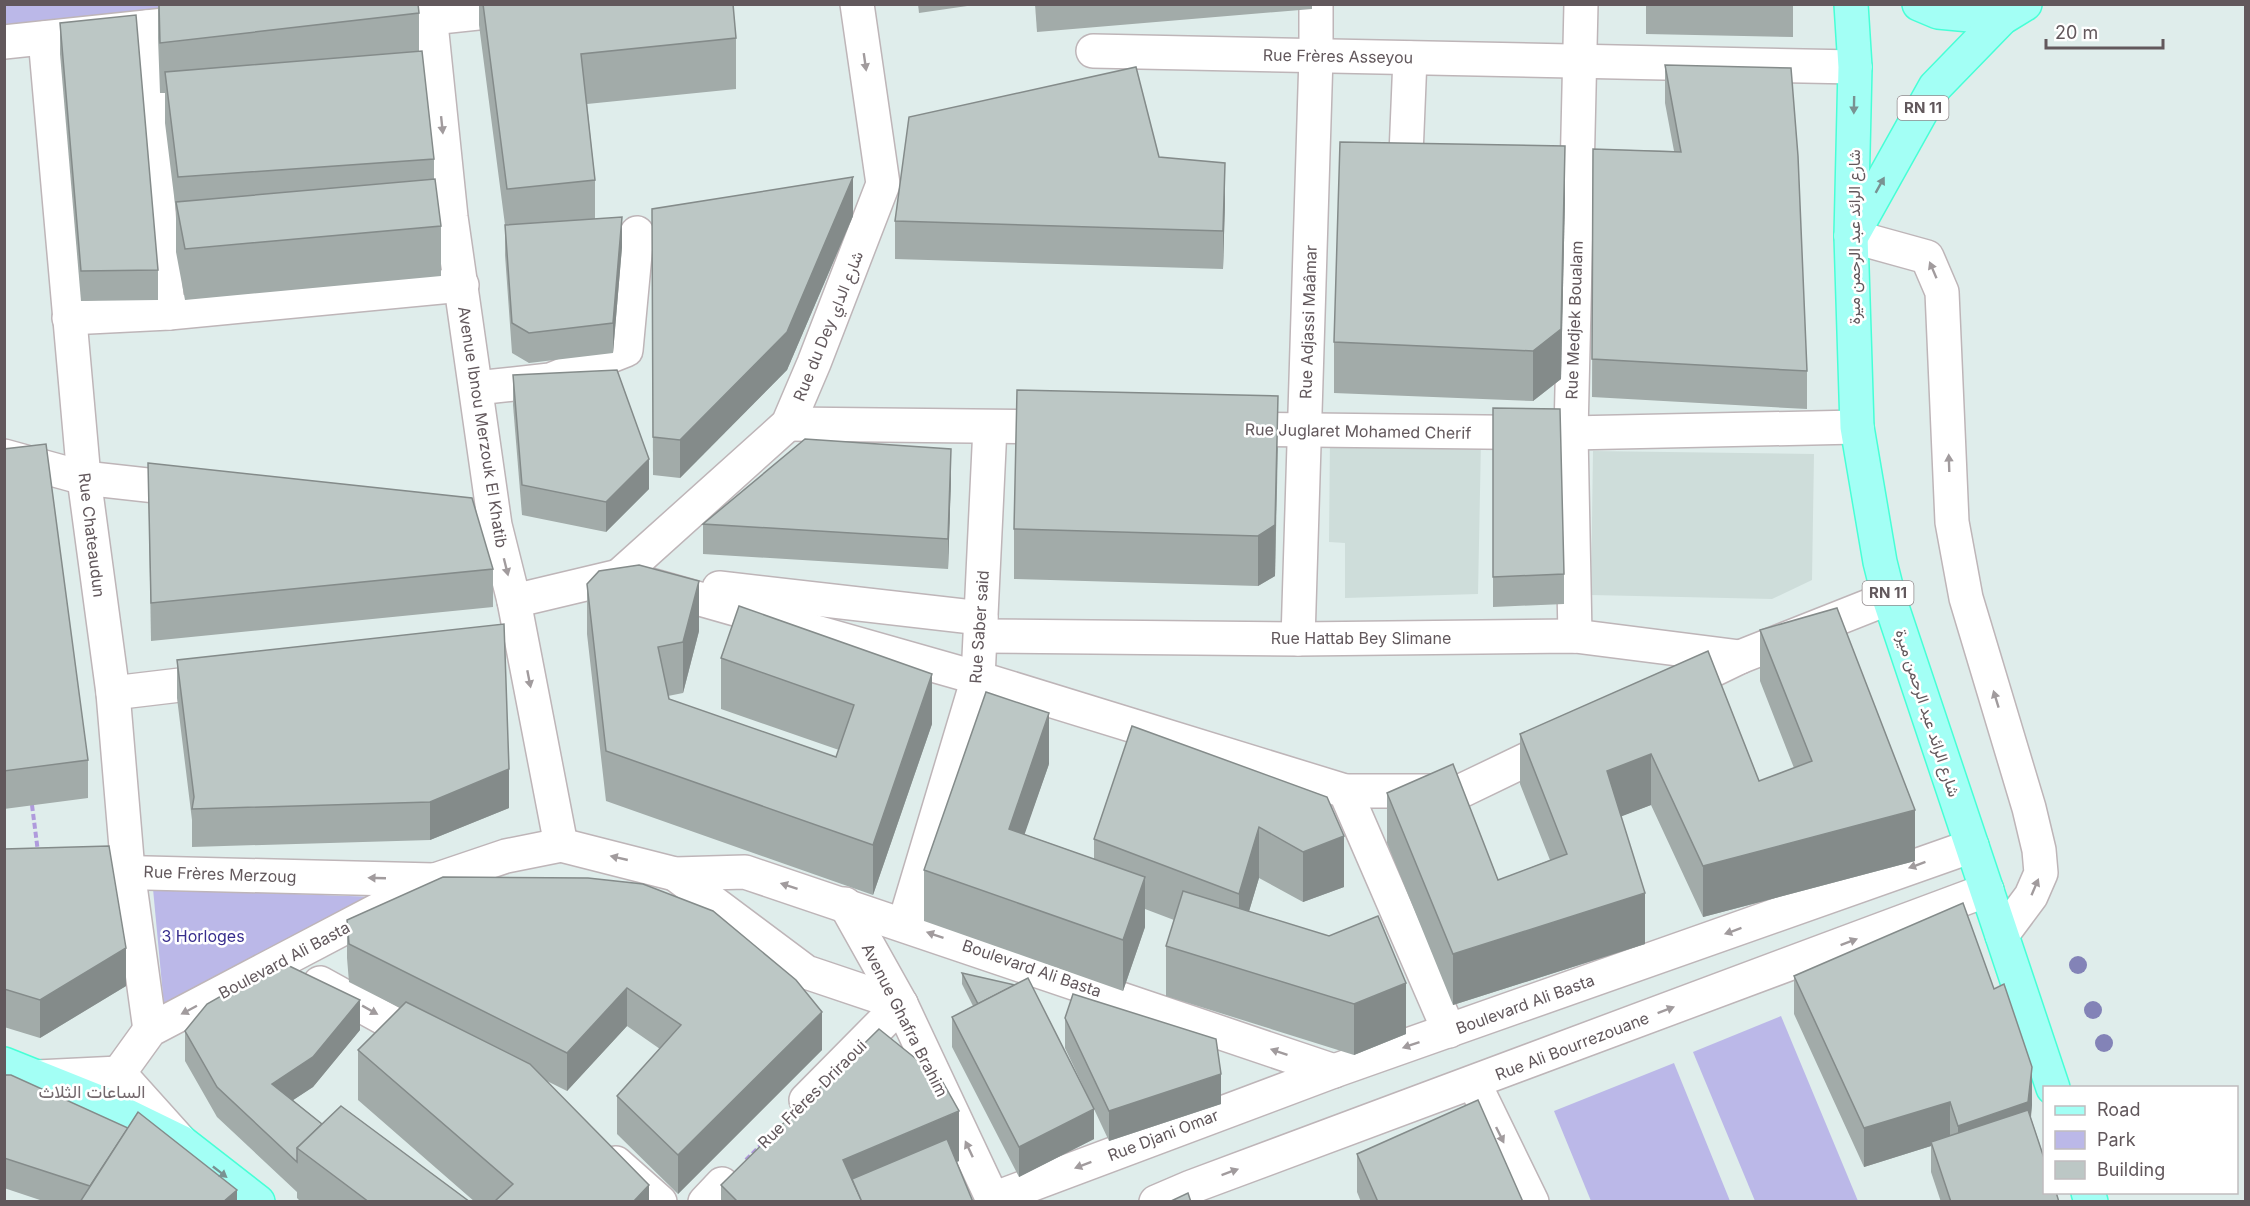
<svg xmlns="http://www.w3.org/2000/svg" width="2250" height="1206" font-family="Inter,Vazirmatn,sans-serif">
<style>
.education{fill:#ceddda}
.green{fill:#bbb8e8}
.lines{fill:none;stroke-linecap:round;stroke-linejoin:round}
.minor-casing{stroke:#beb5b8;stroke-width:36}
.major-casing{stroke:#47ffd6;stroke-width:36}
.path{stroke:#af9adc;stroke-width:4;stroke-dasharray:6 3;stroke-linecap:butt}
.minor{stroke:#fff;stroke-width:33}
.major{stroke:#a3fff5;stroke-width:33}
.tree{fill:#8383b7}
.wall{fill:#a2aba9}
.shaded-wall{fill:#848b8a}
.building{fill:#bcc7c5;stroke:#848b8a;stroke-width:1.5}
.oneway{fill:#a19b9d}
.oneway2{fill:#799292}
.labels{text-anchor:middle;stroke-width:5;stroke-linejoin:round;paint-order:stroke}
.shield{fill:#fff;stroke:#918a8d;stroke-width:1.5}
.shield-label{font-size:15px;font-weight:bold;fill:#62585c}
.street-label{font-size:16px;fill:#62585c;stroke:#fff}
.park-label{font-size:16px;fill:#372d8d;stroke:#fff}
.neighbourhood-label{font-size:18px;fill:#74696e;stroke:#fff}
</style>
<rect width="100%" height="100%" fill="#dfedeb"/>
<g class="education">
<path d="M1330,436L1481,441L1478,594L1345,598V543L1329,542Z"/>
<path d="M1593,451L1814,454L1812,580L1772,599L1591,595Z"/>
</g>
<g class="green">
<path d="M4,5H199L5,42Z"/>
<path d="M153,889L376,897L164,1006Z"/>
<path d="M1781,1016L1858,1201H1755L1693,1052Z"/>
<path d="M1674,1063L1730,1201H1591L1554,1111Z"/>
</g>
<g class="lines">
<defs>
<g id="minor">
<path d="M429,4L451,217L495,525L514,601L561,845"/>
<path d="M431,18L564,4"/>
<path d="M147,27L161,242L169,313"/>
<path d="M45,38L84,478L113,693L128,871L150,1030"/>
<path d="M4,42L203,21"/>
<path d="M1093,51L1855,67"/>
<path d="M151,114L209,109"/>
<path d="M1405,179L1410,58"/>
<path d="M1851,236L1927,257L1942,292L1952,522L1966,598L2029,808L2039,850L2041,873L2031,896L2002,935"/>
<path d="M161,242L222,237"/>
<path d="M69,318L169,313L462,285"/>
<path d="M476,388L550,380L626,350L637,233"/>
<path d="M788,424L1062,427"/>
<path d="M1234,429L1571,433L1857,427"/>
<path d="M4,456L84,478L192,490"/>
<path d="M619,576L788,424L814,363L883,184L857,4"/>
<path d="M719,588L981,618"/>
<path d="M514,601L619,576L978,678L1345,791H1461L1561,743"/>
<path d="M981,636L1298,639L1575,636L1740,657"/>
<path d="M1575,636L1571,433L1581,4"/>
<path d="M1298,639L1316,56V4"/>
<path d="M1676,688L1740,657L1889,598"/>
<path d="M113,693L222,680"/>
<path d="M1345,791L1449,1031"/>
<path d="M107,872L434,880"/>
<path d="M675,874L806,972L901,1004"/>
<path d="M845,904L901,1004L994,1202"/>
<path d="M904,925L978,678L990,427"/>
<path d="M320,983L427,1042"/>
<path d="M119,1073L150,1030L435,880L506,856L561,845L675,874L745,872L1334,1071"/>
<path d="M119,1073L181,1142"/>
<path d="M37,1077L119,1073"/>
<path d="M1474,1083L1532,1202"/>
<path d="M806,1100L901,1004"/>
<path d="M616,1163L660,1202"/>
<path d="M993,1199L1334,1071L1972,846"/>
<path d="M705,1202L722,1184"/>
<path d="M1156,1202L1191,1187L1987,890"/>
</g>
<g id="major">
<path d="M1851,4L1855,67L1851,236L1857,427L1880,562L1889,598L2053,1088"/>
<path d="M1919,4L1938,12L2002,18"/>
<path d="M1854,232L1935,87L2002,18L2025,4"/>
<path d="M4,1064L99,1102L181,1142L258,1202"/>
<path d="M2088,1192L2091,1202"/>
</g>
</defs>
<use href="#minor" class="minor-casing"/>
<use href="#major" class="major-casing"/>
<g class="path">
<path d="M32,805L38,852"/>
<path d="M746,1160L781,1125"/>
</g>
<use href="#minor" class="minor"/>
<use href="#major" class="major"/>
</g>
<g class="tree">
<circle cx="2078" cy="965" r="9"/>
<circle cx="2093" cy="1010" r="9"/>
<circle cx="2104" cy="1043" r="9"/>
</g>
<g class="wall">
<path d="M158,4H418L419,13V51L434,159V179L441,226V276L185,300L176,252V212L165,123V93H160L158,38Z"/>
<path d="M479,4H733L736,38V89L587,104L595,180V219L622,247L613,353L529,363L512,353L505,255V225L479,25Z"/>
<path d="M918,4H981L919,13Z"/>
<path d="M1035,4H1312V9L1037,32Z"/>
<path d="M1646,4H1793V37L1646,34Z"/>
<path d="M60,23L158,270V300L81,301L60,54Z"/>
<path d="M1665,65L1807,371V409L1592,397L1593,149L1674,151L1665,103Z"/>
<path d="M1159,157L1225,201L1223,269L895,259V221Z"/>
<path d="M1565,197L1561,379L1533,401L1334,393V342Z"/>
<path d="M652,209L853,216L787,370L680,478L653,475Z"/>
<path d="M513,375L649,489L606,532L522,515L513,405Z"/>
<path d="M1493,408L1564,574V604L1493,607Z"/>
<path d="M1278,447L1275,576L1258,586L1014,579V529Z"/>
<path d="M4,449L88,760V798L4,809Z"/>
<path d="M148,463L493,569V607L151,641Z"/>
<path d="M951,479L948,569L703,554V524Z"/>
<path d="M587,584L699,631L683,693L668,696L669,699L836,757L839,750L721,709V658L932,724L873,895L606,801L587,634Z"/>
<path d="M1760,630L1915,861L1703,917L1651,805L1621,816L1645,944L1453,1005L1387,843V793L1498,880L1550,860L1520,784V734L1708,651L1759,781L1794,768L1760,681Z"/>
<path d="M177,660L509,808L430,840L192,847V820L177,698Z"/>
<path d="M1049,764L1024,834L1094,859V839L1327,797L1344,887L1303,902L1259,878L1249,911L1406,1034L1354,1055L1166,996V946L1174,920L1145,909V927L1123,991L924,921V870Z"/>
<path d="M4,849L126,986L40,1038L4,1027Z"/>
<path d="M443,877L822,1050L678,1194L617,1134V1096L660,1049L627,1026L567,1091L547,1081L649,1202H475L358,1100V1050L400,1008L349,982L347,958V920Z"/>
<path d="M962,973L1091,1103L1065,1048V1018L1221,1104L1109,1141L1094,1109V1139L1019,1177L952,1047V1017L973,1006L962,984Z"/>
<path d="M1794,976L2032,1105L2031,1118L2059,1202H1941L1931,1172V1146L1864,1167L1794,1014Z"/>
<path d="M360,1030L313,1087L293,1100L322,1124L470,1202H301L297,1198V1192L217,1117L185,1061V1031Z"/>
<path d="M4,1075L237,1202H46L4,1188Z"/>
<path d="M1357,1154L1523,1202H1361L1357,1192Z"/>
<path d="M959,1161L957,1162L973,1202H721V1185Z"/>
</g>
<g class="shaded-wall">
<path d="M1565,146V197L1561,379L1533,401V351Z"/>
<path d="M1225,163V201L1223,269V231Z"/>
<path d="M853,177V216L787,370L680,478V440Z"/>
<path d="M622,217V247L613,353V323Z"/>
<path d="M1278,396L1275,576L1258,586V536Z"/>
<path d="M951,449V479L948,569V539Z"/>
<path d="M649,459V489L606,532V502Z"/>
<path d="M699,581V631L683,693V642Z"/>
<path d="M932,674V724L873,895V845Z"/>
<path d="M1049,713V764L1009,879V829Z"/>
<path d="M1651,754V805L1607,822V771Z"/>
<path d="M509,769V808L430,840V802Z"/>
<path d="M1915,810V861L1703,917V866Z"/>
<path d="M1259,827V878L1239,945V894Z"/>
<path d="M1344,836V887L1303,902V852Z"/>
<path d="M1145,877V927L1123,991V940Z"/>
<path d="M1645,893V944L1453,1005V954Z"/>
<path d="M126,948V986L40,1038V1000Z"/>
<path d="M1406,983V1034L1354,1055V1004Z"/>
<path d="M627,988V1026L567,1091V1053Z"/>
<path d="M360,1000V1030L313,1087L272,1114V1084Z"/>
<path d="M822,1012V1050L678,1194V1155Z"/>
<path d="M2032,1067V1105L2028,1140L1958,1164V1126Z"/>
<path d="M1221,1074V1104L1109,1141V1111Z"/>
<path d="M1950,1102V1140L1931,1142V1146L1864,1167V1128Z"/>
<path d="M1094,1109V1139L1019,1177V1147Z"/>
<path d="M959,1111V1161L864,1202H858L843,1160Z"/>
<path d="M649,1185V1202H633Z"/>
<path d="M237,1190V1202H223Z"/>
</g>
<g class="building">
<path d="M159,4H418L419,13L160,43Z"/>
<path d="M483,4H733L736,38L581,54L595,180L507,189Z"/>
<path d="M136,15L158,270L81,271L60,23Z"/>
<path d="M422,51L434,159L178,177L165,72Z"/>
<path d="M1665,65L1791,68L1798,156L1807,371L1592,359L1593,149L1681,152Z"/>
<path d="M1136,67L1159,157L1225,163L1223,231L895,221L909,117Z"/>
<path d="M1340,142L1565,146L1561,329L1533,351L1334,342Z"/>
<path d="M853,177L787,332L680,440L653,437L652,209Z"/>
<path d="M435,179L441,226L185,249L176,202Z"/>
<path d="M622,217L613,323L529,333L512,323L505,225Z"/>
<path d="M617,370L649,459L606,502L522,485L513,375Z"/>
<path d="M1017,390L1278,396L1275,525L1258,536L1014,529Z"/>
<path d="M1493,408L1560,409L1564,574L1493,577Z"/>
<path d="M805,439L951,449L948,539L703,524Z"/>
<path d="M46,444L88,760L4,771V449Z"/>
<path d="M148,463L472,498L493,569L151,603Z"/>
<path d="M639,565L699,581L683,642L658,647L669,699L836,757L854,705L721,658L739,606L932,674L873,845L606,751L587,584L599,571Z"/>
<path d="M1837,608L1915,810L1703,866L1651,754L1607,771L1645,893L1453,954L1387,793L1453,764L1498,880L1567,854L1520,734L1708,651L1759,781L1812,761L1760,630Z"/>
<path d="M504,624L509,769L430,802L192,809L194,797L177,660Z"/>
<path d="M986,692L1049,713L1009,829L1145,877L1123,940L924,870Z"/>
<path d="M1132,726L1327,797L1344,836L1303,852L1259,827L1239,894L1094,839Z"/>
<path d="M109,846L126,948L40,1000L4,989V849Z"/>
<path d="M443,877L588,878L643,884L713,911L796,980L822,1012L678,1155L617,1096L681,1025L627,988L567,1053L349,944L347,920Z"/>
<path d="M1183,891L1329,936L1378,916L1406,983L1354,1004L1166,946Z"/>
<path d="M1963,903L1994,989L2004,984L2032,1067L2028,1102L1958,1126L1950,1102L1864,1128L1794,976Z"/>
<path d="M281,962L360,1000L313,1057L272,1084L322,1124L297,1148V1162L217,1087L185,1031L207,1004Z"/>
<path d="M962,973L1015,985L978,1004Z"/>
<path d="M1028,978L1094,1109L1019,1147L952,1017Z"/>
<path d="M1073,994L1216,1039L1221,1074L1109,1111L1065,1018Z"/>
<path d="M406,1002L530,1064L649,1185L633,1202H494L513,1184L358,1050Z"/>
<path d="M879,1029L941,1079L959,1111L843,1160L862,1202H738L721,1185Z"/>
<path d="M4,1075H11L128,1128L90,1186L4,1158Z"/>
<path d="M1478,1100L1523,1202H1378L1357,1154Z"/>
<path d="M341,1106L470,1202H369L297,1148Z"/>
<path d="M2028,1110L2044,1158V1192H2056L2059,1202H1951L1931,1142Z"/>
<path d="M138,1112L237,1190L223,1202H80Z"/>
<path d="M947,1139L973,1202H862L852,1179Z"/>
<path d="M1188,1193L1191,1202H1169Z"/>
</g>
<defs><path id="oneway-solid" d="M-6-.8H1V-3.2L6.5 0L1 3.2V.8H-6Z" transform="scale(1.5)"/></defs>
<g class="oneway">
<use href="#oneway-solid" transform="translate(865 62) rotate(82)"/>
<use href="#oneway-solid" transform="translate(442 125) rotate(84)"/>
<use href="#oneway-solid" transform="translate(1933 270) rotate(-113)"/>
<use href="#oneway-solid" transform="translate(1949 463) rotate(-92)"/>
<use href="#oneway-solid" transform="translate(506 567) rotate(76)"/>
<use href="#oneway-solid" transform="translate(529 679) rotate(79)"/>
<use href="#oneway-solid" transform="translate(1996 699) rotate(-107)"/>
<use href="#oneway-solid" transform="translate(619 858) rotate(-167)"/>
<use href="#oneway-solid" transform="translate(1917 865) rotate(160)"/>
<use href="#oneway-solid" transform="translate(377 878) rotate(-178)"/>
<use href="#oneway-solid" transform="translate(789 886) rotate(-162)"/>
<use href="#oneway-solid" transform="translate(2035 887) rotate(-67)"/>
<use href="#oneway-solid" transform="translate(1733 931) rotate(160)"/>
<use href="#oneway-solid" transform="translate(935 935) rotate(-161)"/>
<use href="#oneway-solid" transform="translate(1849 942) rotate(-21)"/>
<use href="#oneway-solid" transform="translate(189 1010) rotate(152)"/>
<use href="#oneway-solid" transform="translate(370 1010) rotate(29)"/>
<use href="#oneway-solid" transform="translate(1666 1010) rotate(-21)"/>
<use href="#oneway-solid" transform="translate(1411 1045) rotate(161)"/>
<use href="#oneway-solid" transform="translate(1279 1052) rotate(-161)"/>
<use href="#oneway-solid" transform="translate(1500 1135) rotate(64)"/>
<use href="#oneway-solid" transform="translate(969 1149) rotate(-115)"/>
<use href="#oneway-solid" transform="translate(1083 1165) rotate(159)"/>
<use href="#oneway-solid" transform="translate(1230 1172) rotate(-20)"/>
</g>
<g class="oneway2">
<use href="#oneway-solid" transform="translate(1854 105) rotate(91)"/>
<use href="#oneway-solid" transform="translate(1880 185) rotate(-61)"/>
<use href="#oneway-solid" transform="translate(220 1172) rotate(38)"/>
</g>
<g class="labels">
<g class="shield">
<rect x="1897.5" y="96" width="51" height="24" rx="4.5"/>
<rect x="1862.5" y="581" width="51" height="24" rx="4.5"/>
</g>
<g class="shield-label">
<text x="1923" y="113">RN 11</text>
<text x="1888" y="598">RN 11</text>
</g>
<g class="street-label">
<text transform="translate(1338 56) rotate(1)" y="6">Rue Frères Asseyou</text>
<text transform="translate(1854 237) rotate(-90)" y="6">شارع الرائد عبد الرحمن ميرة</text>
<text transform="translate(1574 320) rotate(-88)" y="6">Rue Medjek Boualam</text>
<text transform="translate(1308 322) rotate(-88)" y="6">Rue Adjassi Maâmar</text>
<text transform="translate(828 326) rotate(-68)" y="6">Rue du Dey شارع الداي</text>
<text transform="translate(483 427) rotate(81)" y="6">Avenue Ibnou Merzouk El Khatib</text>
<text transform="translate(1358 431) rotate(1)" y="6">Rue Juglaret Mohamed Cherif</text>
<text transform="translate(92 535) rotate(83)" y="6">Rue Chateaudun</text>
<text transform="translate(979 627) rotate(-86)" y="6">Rue Saber said</text>
<text x="1361" y="644">Rue Hattab Bey Slimane</text>
<text transform="translate(1928 713) rotate(72)" y="6">شارع الرائد عبد الرحمن ميرة</text>
<text transform="translate(220 874) rotate(2)" y="6">Rue Frères Merzoug</text>
<text transform="translate(284 960) rotate(-28)" y="6">Boulevard Ali Basta</text>
<text transform="translate(1032 968) rotate(19)" y="6">Boulevard Ali Basta</text>
<text transform="translate(1525 1004) rotate(-20)" y="6">Boulevard Ali Basta</text>
<text transform="translate(905 1020) rotate(63)" y="6">Avenue Ghafra Brahim</text>
<text transform="translate(1572 1046) rotate(-21)" y="6">Rue Ali Bourrezouane</text>
<text transform="translate(812 1094) rotate(-45)" y="6">Rue Frères Driraoui</text>
<text transform="translate(1163 1135) rotate(-21)" y="6">Rue Djani Omar</text>
</g>
<g class="park-label">
<text x="203" y="942">3 Horloges</text>
</g>
<g class="neighbourhood-label">
<text x="92" y="1098">الساعات الثلاث</text>
</g>
</g>
<rect width="2250" height="1206" fill="none" stroke="#62585c" stroke-width="12"/>
<rect x="2043" y="1086" width="195" height="108" fill="#ffffff" stroke="#c0bcbe" stroke-width="1.5"/>
<rect x="2055" y="1106" width="30" height="9" fill="#a3fff5" stroke="#c0bcbe" stroke-width="1.5"/>
<text x="2097" y="1116" font-size="18" fill="#62585c">Road</text>
<rect x="2055" y="1131" width="30" height="18" fill="#bbb8e8" stroke="#c0bcbe" stroke-width="1.5"/>
<text x="2097" y="1146" font-size="18" fill="#62585c">Park</text>
<rect x="2055" y="1161" width="30" height="18" fill="#bcc7c5" stroke="#c0bcbe" stroke-width="1.5"/>
<text x="2097" y="1176" font-size="18" fill="#62585c">Building</text>
<path d="M2046 39v9h117v-9" fill="none" stroke="#62585c" stroke-width="3"/>
<text x="2055" y="39" font-size="18" fill="#62585c" stroke="#ffffff" stroke-width="4.5" paint-order="stroke">20 m</text>
</svg>
